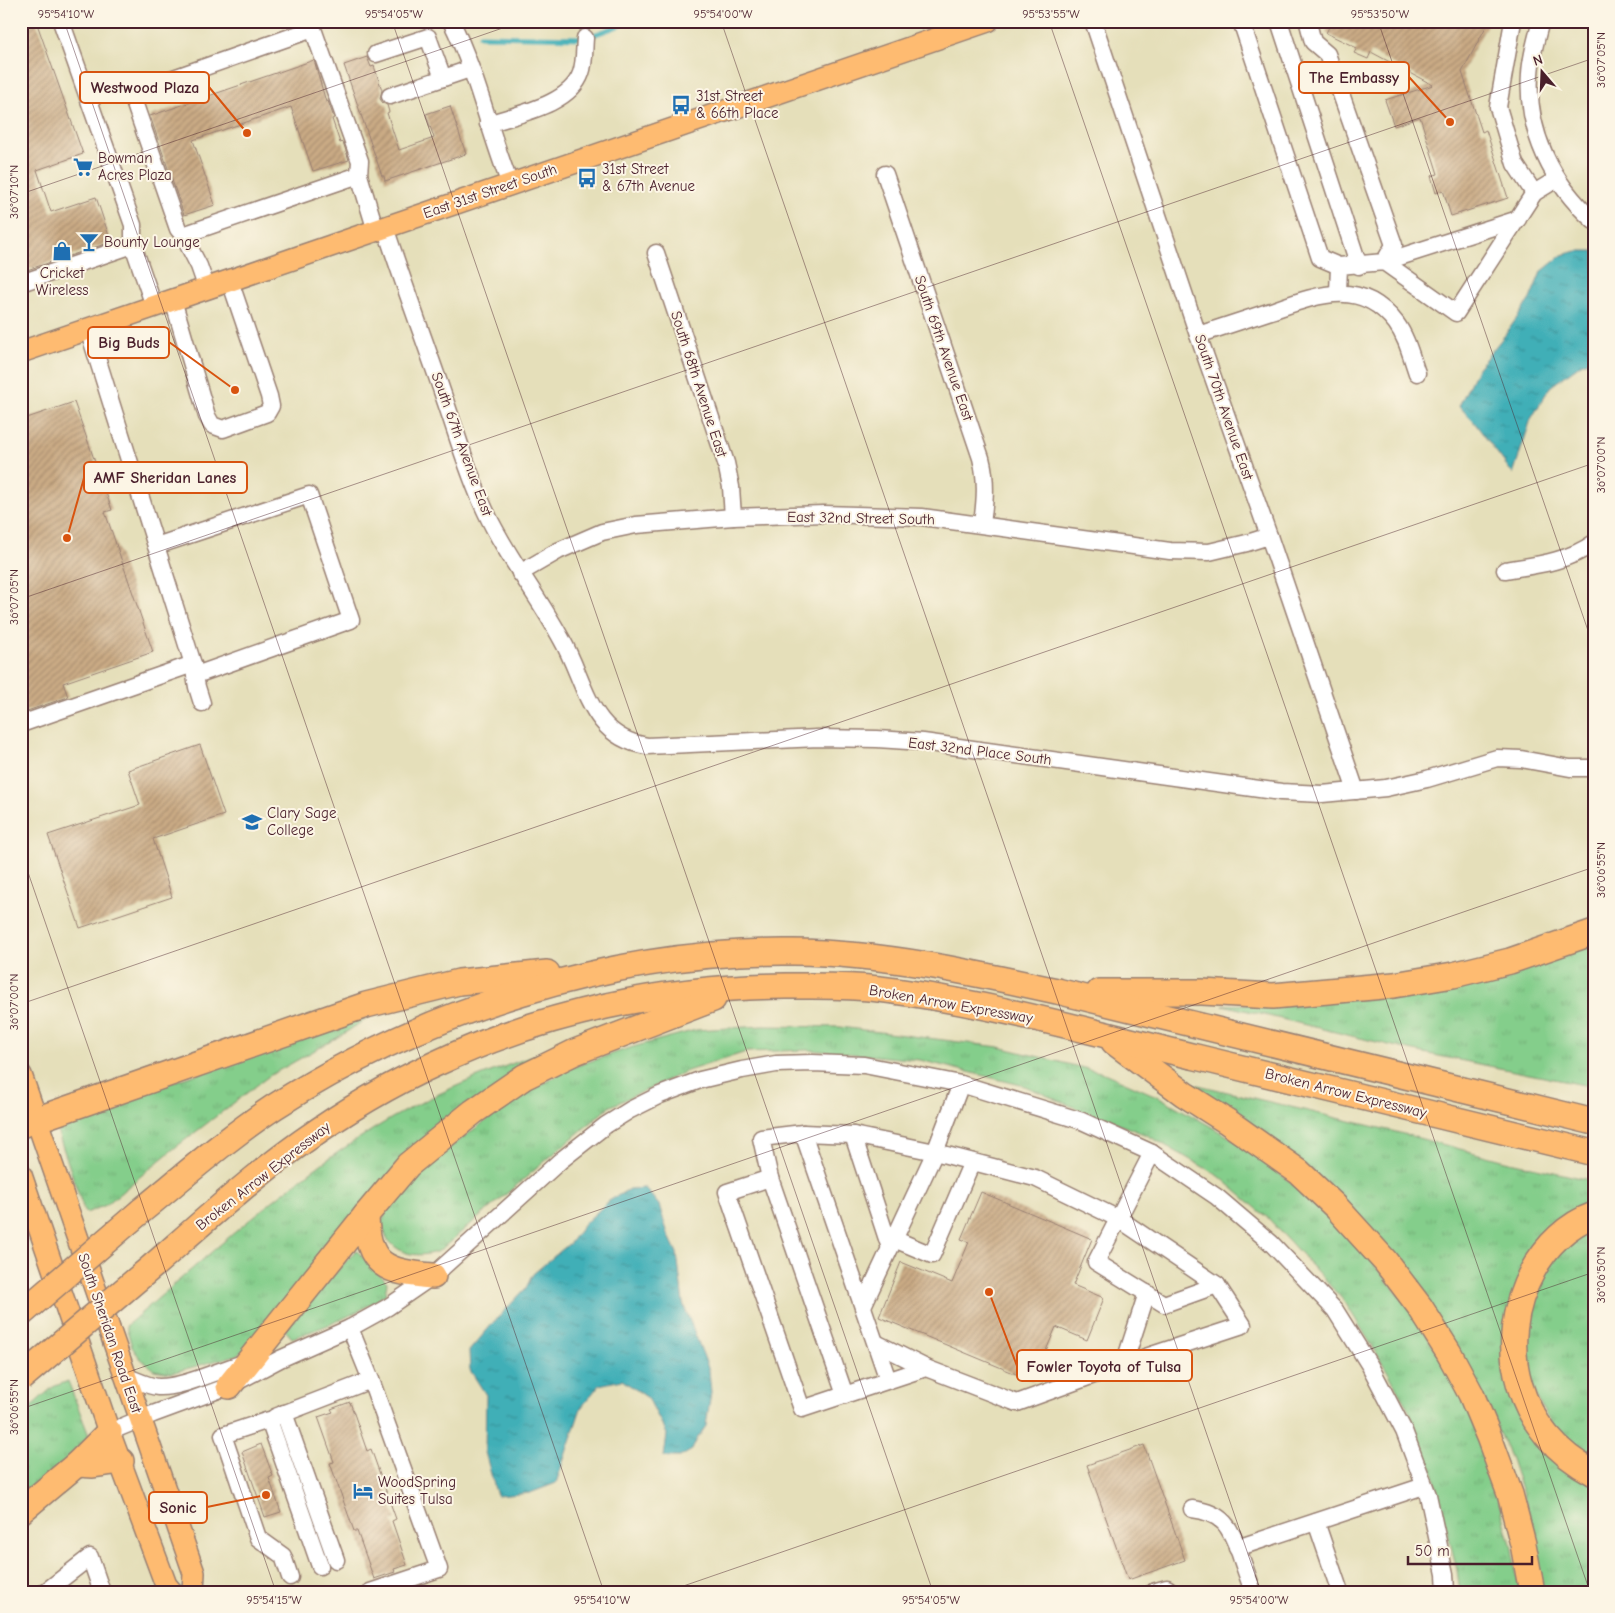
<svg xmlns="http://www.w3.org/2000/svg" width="1615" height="1613" font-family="'Comic Neue',sans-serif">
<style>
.grass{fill:url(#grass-tufts);stroke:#67765b}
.water{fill:url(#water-ripples);stroke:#446771}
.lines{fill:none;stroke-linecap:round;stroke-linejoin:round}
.stream{stroke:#3fafb7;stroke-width:5}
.building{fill:url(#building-hatch)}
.minor-casing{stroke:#987f72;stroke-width:19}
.major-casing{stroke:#987f72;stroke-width:24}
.highway-casing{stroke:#987f72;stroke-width:28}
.minor{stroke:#fff;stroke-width:16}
.major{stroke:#febb71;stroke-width:21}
.highway{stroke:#febb71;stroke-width:25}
.highway-bridge-casing{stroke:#987f72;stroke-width:28;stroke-linecap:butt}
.highway-bridge{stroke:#febb71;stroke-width:25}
.ticks{fill:none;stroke:#4a1f2b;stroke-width:1;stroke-opacity:0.45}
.labels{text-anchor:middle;stroke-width:4;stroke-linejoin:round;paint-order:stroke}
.poi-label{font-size:15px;fill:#4a1f2b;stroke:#fcf5e5;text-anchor:start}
.street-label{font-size:15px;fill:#4a1f2b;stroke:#fcf5e5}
.leader{fill:none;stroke:#d8530f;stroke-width:2}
.callout-dot{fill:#d8530f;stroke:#fcf5e5;stroke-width:2}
.callout{fill:#fcf5e5;stroke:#d8530f;stroke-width:2}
.callout-label{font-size:16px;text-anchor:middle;font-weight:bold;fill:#4a1f2b}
.neatline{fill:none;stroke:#4a1f2b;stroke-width:2}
.ticks-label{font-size:12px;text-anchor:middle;fill:#4a1f2b}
</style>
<defs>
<pattern id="grass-tufts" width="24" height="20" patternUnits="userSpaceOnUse" patternTransform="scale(1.25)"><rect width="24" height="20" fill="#84ce8b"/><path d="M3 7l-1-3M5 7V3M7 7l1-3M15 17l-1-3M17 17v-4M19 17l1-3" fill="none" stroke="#74b078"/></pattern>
<pattern id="water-ripples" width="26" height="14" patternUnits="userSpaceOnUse" patternTransform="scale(1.25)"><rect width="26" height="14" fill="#3fafb7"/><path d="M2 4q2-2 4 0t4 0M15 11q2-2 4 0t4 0" fill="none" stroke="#378e95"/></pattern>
<pattern id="building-hatch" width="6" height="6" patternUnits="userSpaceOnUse" patternTransform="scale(1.25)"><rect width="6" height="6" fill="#caab85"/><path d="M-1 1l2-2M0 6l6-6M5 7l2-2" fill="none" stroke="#a68b6d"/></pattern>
</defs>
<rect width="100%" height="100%" fill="#fcf5e5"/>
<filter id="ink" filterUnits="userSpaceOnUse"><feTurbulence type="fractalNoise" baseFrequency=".02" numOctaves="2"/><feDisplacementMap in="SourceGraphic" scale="10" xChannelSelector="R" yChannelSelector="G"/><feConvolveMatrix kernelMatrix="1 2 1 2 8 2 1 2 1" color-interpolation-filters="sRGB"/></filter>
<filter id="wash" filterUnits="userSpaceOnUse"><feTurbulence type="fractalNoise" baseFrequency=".0096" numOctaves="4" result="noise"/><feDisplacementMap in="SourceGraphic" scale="20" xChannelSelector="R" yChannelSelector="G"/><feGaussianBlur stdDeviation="1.12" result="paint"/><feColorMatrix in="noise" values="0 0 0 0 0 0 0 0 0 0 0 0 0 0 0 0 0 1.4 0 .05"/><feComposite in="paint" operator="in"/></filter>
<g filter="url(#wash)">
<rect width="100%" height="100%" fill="#e5dfba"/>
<g class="grass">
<path d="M1594,939V1087L1414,1051L1223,1005L1366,999Z"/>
<path d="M371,1016L340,1036L269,1076L172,1150L106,1205L86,1213L84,1210L57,1130L62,1119Z"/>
<path d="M763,1026L840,1027L999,1047L1104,1073L1161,1098L1231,1138L1289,1181L1346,1232L1409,1306L1465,1400L1496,1491L1511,1544L1520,1592H1460L1457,1570L1432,1468L1409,1411L1388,1372L1345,1302L1270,1220L1219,1176L1147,1135L1083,1111L1025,1086L920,1060L809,1050L746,1052L687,1071L609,1107L439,1251C422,1257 404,1257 390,1242C385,1237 383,1227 381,1220L404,1189L425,1166L512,1101L573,1067L633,1047L696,1030Z"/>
<path d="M538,1054L540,1061L507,1079L250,1346L237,1355L171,1373L154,1370L140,1358L132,1347L126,1326C206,1258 283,1185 372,1130C424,1097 481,1075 538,1054Z"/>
<path d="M1194,1084L1392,1131L1505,1161L1594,1181V1207L1512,1297L1540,1445C1556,1464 1571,1474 1594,1485V1592H1540L1529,1513L1511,1459L1478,1387L1412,1276L1189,1087Z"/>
<path d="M1594,1224V1460C1586,1455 1576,1450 1569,1443C1562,1435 1547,1418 1543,1410C1513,1352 1524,1288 1569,1241C1576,1234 1586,1229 1594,1224Z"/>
<path d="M356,1250L387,1282L385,1295C356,1315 325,1327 292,1338L285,1330Z"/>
<path d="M68,1381L91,1441L21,1500V1415L53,1387Z"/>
</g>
<g class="water">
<path d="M1577,251H1594V358L1581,364L1550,387L1531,419L1513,474L1474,422L1459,406L1477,369L1505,335L1530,299L1541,272L1562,255Z"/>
<path d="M645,1188L659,1205L668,1234L677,1253L683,1303L709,1370L711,1392L706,1426L697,1439L692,1450L680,1457H664L667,1434L648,1398L622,1380L599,1385L581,1408L556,1483L530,1493L497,1496L485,1452L486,1395L470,1370L469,1351L493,1323L526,1288L533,1274L570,1243L585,1223L609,1201L629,1189Z"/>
</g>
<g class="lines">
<path class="stream" d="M480,36L585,38L632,21"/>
</g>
<g id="blocks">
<g class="building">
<path d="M21,21H36L83,154L37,170L51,212L96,197L111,242L21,272Z"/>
<path d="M1332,21H1489L1462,72L1482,132L1486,130L1508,198L1451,216L1443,190L1436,193L1431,176L1438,174L1420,117L1394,126L1385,100L1433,85L1371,52L1368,59L1354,53L1357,48L1326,33Z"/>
<path d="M367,57L371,67L374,66L382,90L380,99L383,103L387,105L389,112L387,113L399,150L434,138L426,114L450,106L466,154L385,181L384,176H382L344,65Z"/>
<path d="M314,60L326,102L328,101L334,118L332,119L340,143L343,142L349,160L313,171L291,107L193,140L215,205L184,215L150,116Z"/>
<path d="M74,402L112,510L105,512L153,652L63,683L68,697L21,713V420Z"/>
<path d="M200,745L224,815L153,839L172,897L80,928L48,835L140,805L128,770Z"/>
<path d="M981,1192L1092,1239L1073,1285L1104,1298L1087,1340L1056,1327L1033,1381L879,1317L901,1262L952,1283L969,1242L961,1239Z"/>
<path d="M350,1402L367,1451L371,1449L396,1519L392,1521L407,1565L394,1569L395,1572L374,1579L357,1531H354L330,1463L334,1462L318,1417L333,1412L331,1409Z"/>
<path d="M261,1444L273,1476L269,1478L281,1512L265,1517L242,1452Z"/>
<path d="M1144,1445L1185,1560L1128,1580L1087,1465Z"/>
</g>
</g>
</g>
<g filter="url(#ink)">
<use href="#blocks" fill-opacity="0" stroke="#987f72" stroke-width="1"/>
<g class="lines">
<defs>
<g id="minor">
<path d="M61,21L133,225V245L154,306"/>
<path d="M451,21C477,73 489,131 510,184"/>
<path d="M1093,21L1198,335L1269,536L1356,791"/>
<path d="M1241,21L1320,258L1339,266"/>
<path d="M1279,21L1359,266"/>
<path d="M1309,21L1308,23L1313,42L1327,54L1394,245L1384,262"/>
<path d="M1513,21L1498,107L1515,164L1534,193"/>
<path d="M1541,21C1536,39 1531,56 1530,74C1526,131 1552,184 1594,221"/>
<path d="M376,54L428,37L443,78"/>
<path d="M390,96L470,69"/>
<path d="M488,124C517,114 570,105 581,73C585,62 584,49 585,38"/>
<path d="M885,174L981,458C987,481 985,501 982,524"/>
<path d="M385,227C404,286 426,344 446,403C458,438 469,476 485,510C506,556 538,595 562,640C586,682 589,737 647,746L818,738L877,739L923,742L1281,792L1322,794L1386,788L1427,779L1497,758L1521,759L1570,768H1594"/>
<path d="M183,235L178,229L131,93L313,29L360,161L359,175"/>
<path d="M656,253L726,463L731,487L733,517"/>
<path d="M1384,262L1518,219"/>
<path d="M21,283L133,245"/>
<path d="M207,289L199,266L183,235L359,175L376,231"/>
<path d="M1338,293L1339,266L1384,262L1456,313L1534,193L1557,179"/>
<path d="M173,300L207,416L212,425L223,429L267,413L271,406L269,396L230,281"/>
<path d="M88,329L193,664L197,687L202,703"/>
<path d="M1198,335C1222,327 1247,319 1271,311C1317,295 1361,277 1396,323C1407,338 1411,356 1417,373"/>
<path d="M156,546L309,495L351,620L196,675"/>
<path d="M1505,570C1536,565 1567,562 1594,543"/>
<path d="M520,573L558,551L602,532L636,525L733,517L824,514L922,517L1170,551L1209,552L1247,543L1269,536"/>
<path d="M21,724L193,664"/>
<path d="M803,1133L853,1135L935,1152L1035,1178L1119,1219L1217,1285L1243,1325L1124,1364L1017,1403L926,1368L802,1409L727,1192L770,1178L761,1138Z"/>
<path d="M803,1133L888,1380"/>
<path d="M853,1135L890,1248"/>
<path d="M1152,1153L1096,1262L1164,1304L1217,1285"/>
<path d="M770,1178L845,1395"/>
<path d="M894,1239L932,1255L972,1162"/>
<path d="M863,1306L935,1152L961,1084"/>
<path d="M350,1328L371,1380L439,1569L370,1592"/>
<path d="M876,1343L926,1368"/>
<path d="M1124,1364L1147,1293"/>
<path d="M125,1376C136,1380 147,1386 158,1387C184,1388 222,1368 248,1362"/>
<path d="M284,1413L336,1560"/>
<path d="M275,1417L371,1380"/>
<path d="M109,1432L153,1414L229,1386L280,1359L350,1328L388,1307L433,1276L560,1161L606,1125L630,1110L660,1095L700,1080L742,1070L776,1064L812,1063L864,1065L961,1084L1082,1121L1152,1153L1217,1197L1271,1243L1335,1310L1370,1366L1404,1431L1428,1495L1445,1574L1446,1592"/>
<path d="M1192,1509C1224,1513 1230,1527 1240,1554C1244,1567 1249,1579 1253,1592"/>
<path d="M1316,1522L1340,1592"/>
<path d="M1237,1548L1424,1486"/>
<path d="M290,1577L283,1556L258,1538L223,1435L269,1420L320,1566"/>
<path d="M45,1592L90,1557L102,1592"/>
<path d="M1153,1592L1167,1588L1172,1592"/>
</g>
<g id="major">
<path d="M21,352L988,21"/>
<path d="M21,1075L194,1573L193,1592"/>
<path d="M21,1175L109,1432L166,1585L172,1592"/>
</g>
<g id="highway">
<path d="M1099,992H1202L1273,996L1394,985L1453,975L1510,961L1594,932"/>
<path d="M1114,1042L1184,1094L1228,1122L1299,1172L1337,1208L1385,1261L1420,1307L1449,1353L1471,1394L1489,1437L1510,1494L1523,1544L1532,1592"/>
<path d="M21,1125L366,1005L459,982L547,973"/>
<path d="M141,1211C184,1176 227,1138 274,1107C425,1010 613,950 793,952C882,953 970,972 1057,991L1594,1122"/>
<path d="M366,1215C367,1266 386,1272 433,1276"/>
<path d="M1594,1215C1568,1224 1546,1246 1533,1270C1492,1345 1518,1434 1594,1473"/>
<path d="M154,1265C202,1223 250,1179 302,1142C344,1112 389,1085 435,1064C545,1012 666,987 787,986C818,986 849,985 879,989C986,1002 1091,1032 1196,1057C1329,1089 1461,1121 1594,1153"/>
<path d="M229,1386L366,1215L408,1165L473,1112L524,1077L575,1052L713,999"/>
<path d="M77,1464L93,1465L121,1461"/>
<path d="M21,1511L77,1464L109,1432"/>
</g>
</defs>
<use href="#minor" class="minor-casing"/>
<use href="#major" class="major-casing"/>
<use href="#highway" class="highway-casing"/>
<use href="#minor" class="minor"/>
<use href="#major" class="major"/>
<use href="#highway" class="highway"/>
<defs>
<g id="highway-bridge">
<path d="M21,1314L141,1211"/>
<path d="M21,1378L154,1265"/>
</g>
</defs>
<use href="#highway-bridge" class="highway-bridge-casing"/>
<use href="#highway-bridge" class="highway-bridge"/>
</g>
</g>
<path class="ticks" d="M64,21L604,1592M392,21L933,1592M721,21L1261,1592M1049,21L1590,1592M1378,21L1594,648M21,194L523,21M21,599L1594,58M21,852L276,1592M21,1004L1594,463M21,1409L1594,867M666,1592L1594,1272"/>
<defs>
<symbol id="bus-bare" viewBox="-9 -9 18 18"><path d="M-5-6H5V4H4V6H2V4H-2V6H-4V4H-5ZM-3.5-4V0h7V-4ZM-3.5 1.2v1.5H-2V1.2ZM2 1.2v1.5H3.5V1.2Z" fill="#1f6fb2" stroke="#fcf5e5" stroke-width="2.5" paint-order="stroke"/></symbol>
<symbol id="supermarket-bare" viewBox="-9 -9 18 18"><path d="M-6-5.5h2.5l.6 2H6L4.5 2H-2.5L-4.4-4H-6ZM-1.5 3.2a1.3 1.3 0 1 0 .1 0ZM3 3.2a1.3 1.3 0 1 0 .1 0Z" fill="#1f6fb2" stroke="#fcf5e5" stroke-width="2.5" paint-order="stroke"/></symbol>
<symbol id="bar-bare" viewBox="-9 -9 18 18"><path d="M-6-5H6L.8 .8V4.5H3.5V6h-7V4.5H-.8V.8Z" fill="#1f6fb2" stroke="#fcf5e5" stroke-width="2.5" paint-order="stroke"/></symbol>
<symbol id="shop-bare" viewBox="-9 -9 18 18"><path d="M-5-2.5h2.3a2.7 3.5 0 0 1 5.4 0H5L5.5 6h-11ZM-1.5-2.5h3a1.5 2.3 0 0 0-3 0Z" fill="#1f6fb2" stroke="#fcf5e5" stroke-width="2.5" paint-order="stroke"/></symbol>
<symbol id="university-bare" viewBox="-9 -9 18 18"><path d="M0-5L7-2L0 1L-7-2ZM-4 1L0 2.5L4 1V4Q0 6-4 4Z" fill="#1f6fb2" stroke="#fcf5e5" stroke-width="2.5" paint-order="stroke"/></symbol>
<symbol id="hotel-bare" viewBox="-9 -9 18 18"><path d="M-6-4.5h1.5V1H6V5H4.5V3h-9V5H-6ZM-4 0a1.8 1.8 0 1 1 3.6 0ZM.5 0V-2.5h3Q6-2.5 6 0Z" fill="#1f6fb2" stroke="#fcf5e5" stroke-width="2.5" paint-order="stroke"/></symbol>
</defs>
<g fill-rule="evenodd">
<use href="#bus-bare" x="667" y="91" width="28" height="28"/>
<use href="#supermarket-bare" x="69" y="153" width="28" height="28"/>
<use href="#bus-bare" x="573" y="164" width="28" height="28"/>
<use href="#bar-bare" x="75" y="228" width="28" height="28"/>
<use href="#shop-bare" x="48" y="237" width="28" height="28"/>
<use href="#university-bare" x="238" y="808" width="28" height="28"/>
<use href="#hotel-bare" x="349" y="1477" width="28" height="28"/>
</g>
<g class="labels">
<g class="poi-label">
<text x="696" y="101">31st Street<tspan x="696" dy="17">&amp; 66th Place</tspan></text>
<text x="98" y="163">Bowman<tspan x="98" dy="17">Acres Plaza</tspan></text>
<text x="602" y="174">31st Street<tspan x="602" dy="17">&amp; 67th Avenue</tspan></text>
<text x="104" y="247">Bounty Lounge</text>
<text x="62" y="278" text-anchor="middle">Cricket<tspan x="62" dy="17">Wireless</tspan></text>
<text x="267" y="818">Clary Sage<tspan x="267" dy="17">College</tspan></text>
<text x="378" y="1487">WoodSpring<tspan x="378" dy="17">Suites Tulsa</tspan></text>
</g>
<g class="street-label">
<text transform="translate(490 191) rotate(-19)" y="5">East 31st Street South</text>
<text transform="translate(944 348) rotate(71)" y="5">South 69th Avenue East</text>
<text transform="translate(699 384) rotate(72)" y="5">South 68th Avenue East</text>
<text transform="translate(1224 407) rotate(71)" y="5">South 70th Avenue East</text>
<text transform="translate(462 444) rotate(70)" y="5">South 67th Avenue East</text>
<text transform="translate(861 518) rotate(1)" y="5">East 32nd Street South</text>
<text transform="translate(980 751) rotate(7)" y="5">East 32nd Place South</text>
<text transform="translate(951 1004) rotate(10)" y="5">Broken Arrow Expressway</text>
<text transform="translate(1346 1093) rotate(14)" y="5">Broken Arrow Expressway</text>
<text transform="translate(263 1176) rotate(-38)" y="5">Broken Arrow Expressway</text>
<text transform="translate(110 1333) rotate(71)" y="5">South Sheridan Road East</text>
</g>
</g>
<path class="leader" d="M1450 122L1409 77M247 133L209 87M235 390L169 342M67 538L84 478M989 1292L1017 1366M266 1495L207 1507"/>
<g class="callout-dot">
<circle cx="1450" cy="122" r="5"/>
<circle cx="247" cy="133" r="5"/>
<circle cx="235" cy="390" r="5"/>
<circle cx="67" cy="538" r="5"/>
<circle cx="989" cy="1292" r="5"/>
<circle cx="266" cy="1495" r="5"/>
</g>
<g class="callout">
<rect x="1299" y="62" width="110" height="31" rx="5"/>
<rect x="80" y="72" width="129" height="31" rx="5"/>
<rect x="88" y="327" width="81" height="31" rx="5"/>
<rect x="84" y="462" width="163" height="31" rx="5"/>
<rect x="1017" y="1350" width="175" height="31" rx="5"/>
<rect x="149" y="1492" width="58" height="31" rx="5"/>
</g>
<g class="callout-label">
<text x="1354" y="83">The Embassy</text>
<text x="145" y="93">Westwood Plaza</text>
<text x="129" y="348">Big Buds</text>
<text x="165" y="483">AMF Sheridan Lanes</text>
<text x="1104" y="1372">Fowler Toyota of Tulsa</text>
<text x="178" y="1513">Sonic</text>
</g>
<rect width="1615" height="1613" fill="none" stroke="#fcf5e5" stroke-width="55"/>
<g transform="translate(1542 72) rotate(341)" stroke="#fcf5e5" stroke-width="4" paint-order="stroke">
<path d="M0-4L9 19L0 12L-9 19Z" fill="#4a1f2b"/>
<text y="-8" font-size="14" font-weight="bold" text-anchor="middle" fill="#4a1f2b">N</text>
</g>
<path d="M1408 1556v8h124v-8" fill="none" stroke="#4a1f2b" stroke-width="2.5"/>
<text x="1415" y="1556" font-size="15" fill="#4a1f2b" stroke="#fcf5e5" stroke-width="4" paint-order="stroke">50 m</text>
<rect x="28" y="28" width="1560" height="1558" class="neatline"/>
<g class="ticks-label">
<text x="66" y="18">95°54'10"W</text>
<text x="394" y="18">95°54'05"W</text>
<text x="723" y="18">95°54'00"W</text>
<text x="1051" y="18">95°53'55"W</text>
<text x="1380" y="18">95°53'50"W</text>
<text transform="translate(1601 60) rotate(-90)" y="4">36°07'05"N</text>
<text transform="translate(14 192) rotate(-90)" y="4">36°07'10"N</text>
<text transform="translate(1601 465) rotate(-90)" y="4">36°07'00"N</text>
<text transform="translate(14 597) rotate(-90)" y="4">36°07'05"N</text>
<text transform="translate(1601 870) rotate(-90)" y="4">36°06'55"N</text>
<text transform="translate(14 1002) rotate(-90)" y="4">36°07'00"N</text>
<text transform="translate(1601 1275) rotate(-90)" y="4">36°06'50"N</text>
<text transform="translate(14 1407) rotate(-90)" y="4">36°06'55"N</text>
<text x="274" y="1604">95°54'15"W</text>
<text x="602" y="1604">95°54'10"W</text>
<text x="931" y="1604">95°54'05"W</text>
<text x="1259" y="1604">95°54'00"W</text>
</g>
</svg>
